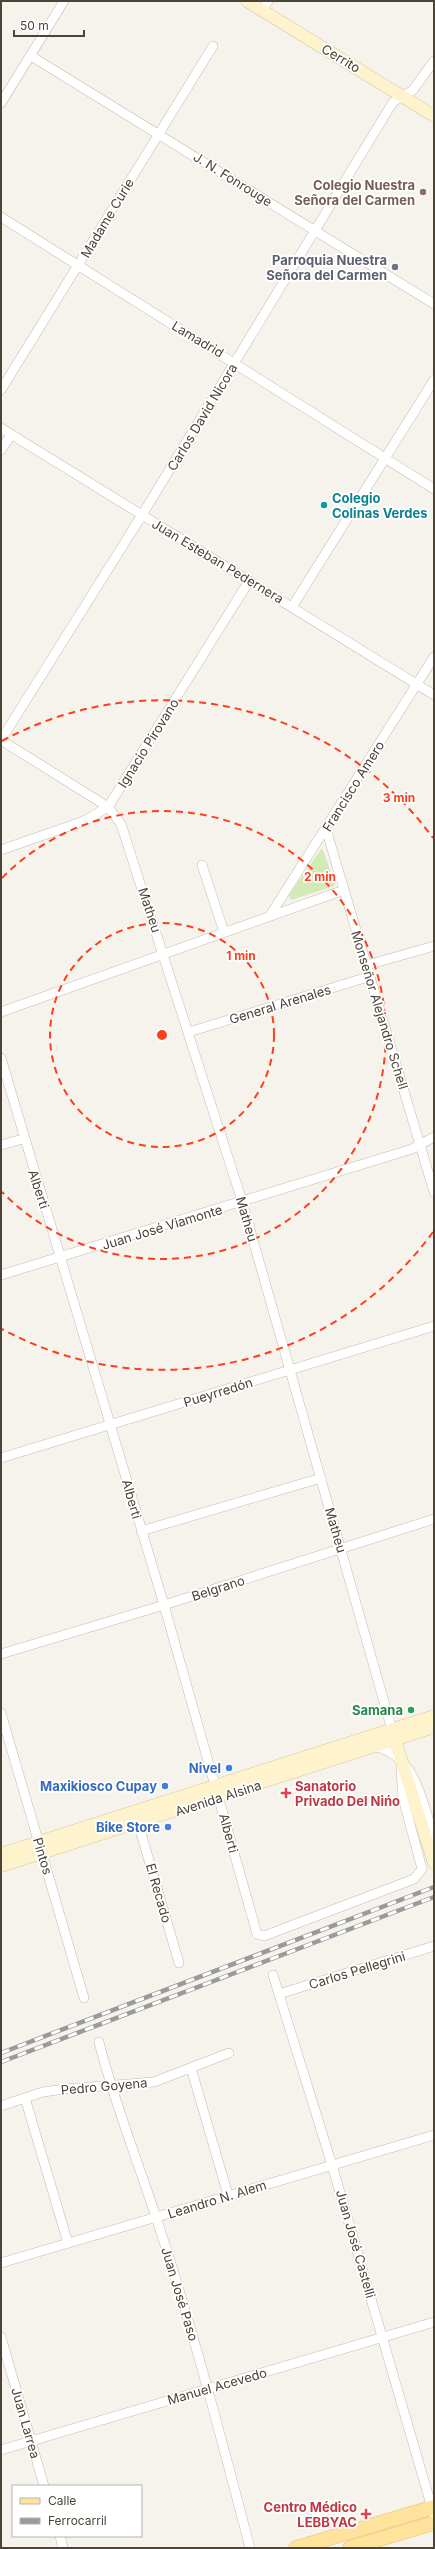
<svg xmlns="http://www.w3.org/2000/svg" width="435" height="2549" font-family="Inter,sans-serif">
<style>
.green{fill:#d2eab5}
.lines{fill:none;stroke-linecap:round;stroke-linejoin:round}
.street-casing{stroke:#c2bbae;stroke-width:10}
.secondary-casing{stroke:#d6c79b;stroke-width:13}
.primary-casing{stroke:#e6c16a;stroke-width:15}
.street{stroke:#fff;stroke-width:9}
.secondary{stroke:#fff3cd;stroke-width:12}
.primary{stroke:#ffe39c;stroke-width:14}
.rail-casing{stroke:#9a9a9a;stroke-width:4.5}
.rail{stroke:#fff;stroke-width:3;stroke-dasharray:9;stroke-linecap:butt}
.ring{fill:none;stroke:#fc3f1d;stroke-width:2;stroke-dasharray:7 5}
.education-dot{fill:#8d6e63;stroke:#fff;stroke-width:1.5}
.worship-dot{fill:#6b7280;stroke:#fff;stroke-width:1.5}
.culture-dot{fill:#0f9aa8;stroke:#fff;stroke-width:1.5}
.leisure-dot{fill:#2e9e5b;stroke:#fff;stroke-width:1.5}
.shop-dot{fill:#3f7fe0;stroke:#fff;stroke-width:1.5}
.health-dot{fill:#e0444e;stroke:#fff;stroke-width:1.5}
.labels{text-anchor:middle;stroke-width:3.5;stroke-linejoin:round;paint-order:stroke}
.street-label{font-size:13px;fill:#4b4439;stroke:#fff}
.education-label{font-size:13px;font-weight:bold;fill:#785e54;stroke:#fff;text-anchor:end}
.worship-label{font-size:13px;font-weight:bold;fill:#5b616d;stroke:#fff;text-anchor:end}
.culture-label{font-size:13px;font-weight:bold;fill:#0d838f;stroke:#fff;text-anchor:start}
.leisure-label{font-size:13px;font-weight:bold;fill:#27864d;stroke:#fff;text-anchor:end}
.shop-label{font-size:13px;font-weight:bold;fill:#366cbe;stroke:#fff;text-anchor:end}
.health-label{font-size:13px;font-weight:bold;fill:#be3a42;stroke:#fff;text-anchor:start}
.centre{fill:#fc3f1d;stroke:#fff;stroke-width:2}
.ring-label{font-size:12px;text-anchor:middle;font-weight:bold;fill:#fc3f1d;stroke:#fff;stroke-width:3.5;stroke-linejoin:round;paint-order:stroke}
</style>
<rect width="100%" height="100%" fill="#f6f3ec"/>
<path class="green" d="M322,848L335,883L334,886L291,900L289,895Z"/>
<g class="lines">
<defs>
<g id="street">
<path d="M262,10L268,1"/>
<path d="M31,56L434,304"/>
<path d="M1,103L64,1"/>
<path d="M1,217L434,489"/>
<path d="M1,390L213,46"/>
<path d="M1,428L434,695"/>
<path d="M1,450L11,435"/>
<path d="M292,607L434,380"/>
<path d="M1,740L108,807L121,824L242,1201L392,1730"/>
<path d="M1,740L142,515L393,102L413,90L434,61"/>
<path d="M326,829L434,1192"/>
<path d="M1,850L84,821L108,807L249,581"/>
<path d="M202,865L224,932"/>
<path d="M271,914L434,657"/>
<path d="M367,965L434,946"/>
<path d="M1,1012L344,890"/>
<path d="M189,1032L371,976"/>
<path d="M1,1058L164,1605L257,1934L264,1936L414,1879L422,1869L403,1798L401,1770"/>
<path d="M1,1145L23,1139"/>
<path d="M1,1275L412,1149L434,1137"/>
<path d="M1,1458L434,1326"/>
<path d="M141,1531L321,1478"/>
<path d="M1,1654L164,1605L434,1519"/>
<path d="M1,1713L84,1998"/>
<path d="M376,1747C416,1755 424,1806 434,1839"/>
<path d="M138,1823L179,1963"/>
<path d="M273,1975L332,2165L434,2515"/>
<path d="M279,1994L434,1946"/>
<path d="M99,2042C114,2102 137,2159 156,2217C192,2326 221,2437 250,2548"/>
<path d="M191,2068L228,2195"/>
<path d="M25,2098L68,2243"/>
<path d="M1,2106L43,2092L65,2089L154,2082L229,2053"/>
<path d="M1,2263L434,2135"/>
<path d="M1,2337L44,2486"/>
<path d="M1,2450L434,2322"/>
<path d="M60,2536L63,2548"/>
</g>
<g id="secondary">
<path d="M247,1L434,116"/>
<path d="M393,1734L434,1863"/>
<path d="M1,1854L434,1716"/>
<path d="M1,1866L434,1727"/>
</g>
<g id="primary">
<path d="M296,2548L434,2507"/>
<path d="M350,2548L434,2523"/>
</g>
</defs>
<use href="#street" class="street-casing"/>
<use href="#secondary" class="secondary-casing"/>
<use href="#primary" class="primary-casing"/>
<use href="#street" class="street"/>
<use href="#secondary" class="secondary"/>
<use href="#primary" class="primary"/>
<defs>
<g id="rail">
<path d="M1,2053L434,1887"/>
<path d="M1,2062L434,1897"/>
</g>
</defs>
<use href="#rail" class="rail-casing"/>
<use href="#rail" class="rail"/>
</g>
<g class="ring">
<circle cx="162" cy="1035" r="112"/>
<path d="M2 878A224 224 0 1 1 2 1192"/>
<path d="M433 1232A335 335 0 0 1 2 1329M2 741A335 335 0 0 1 433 838"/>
</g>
<circle class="education-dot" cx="423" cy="192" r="4"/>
<circle class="worship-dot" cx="395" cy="267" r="4"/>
<circle class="culture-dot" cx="324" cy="505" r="4"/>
<circle class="leisure-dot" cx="411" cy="1710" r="4"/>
<g class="shop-dot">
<circle cx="229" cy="1768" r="4"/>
<circle cx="165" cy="1786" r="4"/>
<circle cx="168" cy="1827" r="4"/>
</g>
<g class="health-dot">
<path d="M284 1787h4v4h4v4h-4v4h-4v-4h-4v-4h4z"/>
<path d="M364 2508h4v4h4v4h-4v4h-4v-4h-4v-4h4z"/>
</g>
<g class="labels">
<g class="street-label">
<text transform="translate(341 58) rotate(31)" y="5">Cerrito</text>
<text transform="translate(233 179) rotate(32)" y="5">J. N. Fonrouge</text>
<text transform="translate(107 218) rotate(-59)" y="5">Madame Curie</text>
<text transform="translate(198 339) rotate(31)" y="5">Lamadrid</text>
<text transform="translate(202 417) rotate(-59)" y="5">Carlos David Nicora</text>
<text transform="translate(218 561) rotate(31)" y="5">Juan Esteban Pedernera</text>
<text transform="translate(148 743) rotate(-58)" y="5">Ignacio Pirovano</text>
<text transform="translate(353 786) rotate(-58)" y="5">Francisco Amero</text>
<text transform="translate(150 910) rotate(72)" y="5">Matheu</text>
<text transform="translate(280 1004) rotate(-17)" y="5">General Arenales</text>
<text transform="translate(380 1010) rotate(73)" y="5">Monseñor Alejandro Schell</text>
<text transform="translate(39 1189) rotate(72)" y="5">Alberti</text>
<text transform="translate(247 1219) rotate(74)" y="5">Matheu</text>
<text transform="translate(162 1227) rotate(-17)" y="5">Juan José Viamonte</text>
<text transform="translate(218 1392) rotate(-17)" y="5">Pueyrredón</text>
<text transform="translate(132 1499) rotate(74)" y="5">Alberti</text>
<text transform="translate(336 1530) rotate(74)" y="5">Matheu</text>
<text transform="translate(218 1588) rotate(-18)" y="5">Belgrano</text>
<text transform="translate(218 1798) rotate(-18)" y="5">Avenida Alsina</text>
<text transform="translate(229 1833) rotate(75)" y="5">Alberti</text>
<text transform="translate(43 1856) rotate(73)" y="5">Pintos</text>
<text transform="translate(159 1893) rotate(74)" y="5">El Recado</text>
<text transform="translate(357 1970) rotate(-17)" y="5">Carlos Pellegrini</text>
<text transform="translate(104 2086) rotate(-5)" y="5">Pedro Goyena</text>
<text transform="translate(217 2199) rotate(-17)" y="5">Leandro N. Alem</text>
<text transform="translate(356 2244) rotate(74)" y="5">Juan José Castelli</text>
<text transform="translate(180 2294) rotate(73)" y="5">Juan José Paso</text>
<text transform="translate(217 2386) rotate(-16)" y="5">Manuel Acevedo</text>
<text transform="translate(26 2423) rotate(74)" y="5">Juan Larrea</text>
</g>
<g class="education-label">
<text x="415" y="190">Colegio Nuestra<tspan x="415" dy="15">Señora del Carmen</tspan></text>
</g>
<g class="worship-label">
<text x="387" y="265">Parroquia Nuestra<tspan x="387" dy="15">Señora del Carmen</tspan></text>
</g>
<g class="culture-label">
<text x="332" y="503">Colegio<tspan x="332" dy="15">Colinas Verdes</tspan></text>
</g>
<g class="leisure-label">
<text x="403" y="1715">Samana</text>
</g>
<g class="shop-label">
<text x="221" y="1773">Nivel</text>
<text x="157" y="1791">Maxikiosco Cupay</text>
<text x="160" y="1832">Bike Store</text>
</g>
<g class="health-label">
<text x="295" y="1791">Sanatorio<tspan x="295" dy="15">Privado Del Nińo</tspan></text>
<text x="357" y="2512" text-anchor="end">Centro Médico<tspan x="357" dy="15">LEBBYAC</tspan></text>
</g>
</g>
<circle cx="162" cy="1035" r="6" class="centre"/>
<g class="ring-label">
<text x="399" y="802">3 min</text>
<text x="320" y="881">2 min</text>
<text x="241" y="960">1 min</text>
</g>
<rect width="435" height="2549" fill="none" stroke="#4b4439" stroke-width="4"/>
<rect x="12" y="2485" width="130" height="52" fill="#ffffff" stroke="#b7b4b0"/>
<rect x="20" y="2498" width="20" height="6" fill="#ffe39c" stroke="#b7b4b0"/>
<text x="48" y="2505" font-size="12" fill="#4b4439">Calle</text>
<rect x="20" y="2518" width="20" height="6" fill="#9a9a9a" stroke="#b7b4b0"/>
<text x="48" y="2525" font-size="12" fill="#4b4439">Ferrocarril</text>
<path d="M14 30v6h70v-6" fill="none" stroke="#4b4439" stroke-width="2"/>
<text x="20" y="30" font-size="12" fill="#4b4439" stroke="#ffffff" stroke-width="3" paint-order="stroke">50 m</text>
</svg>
